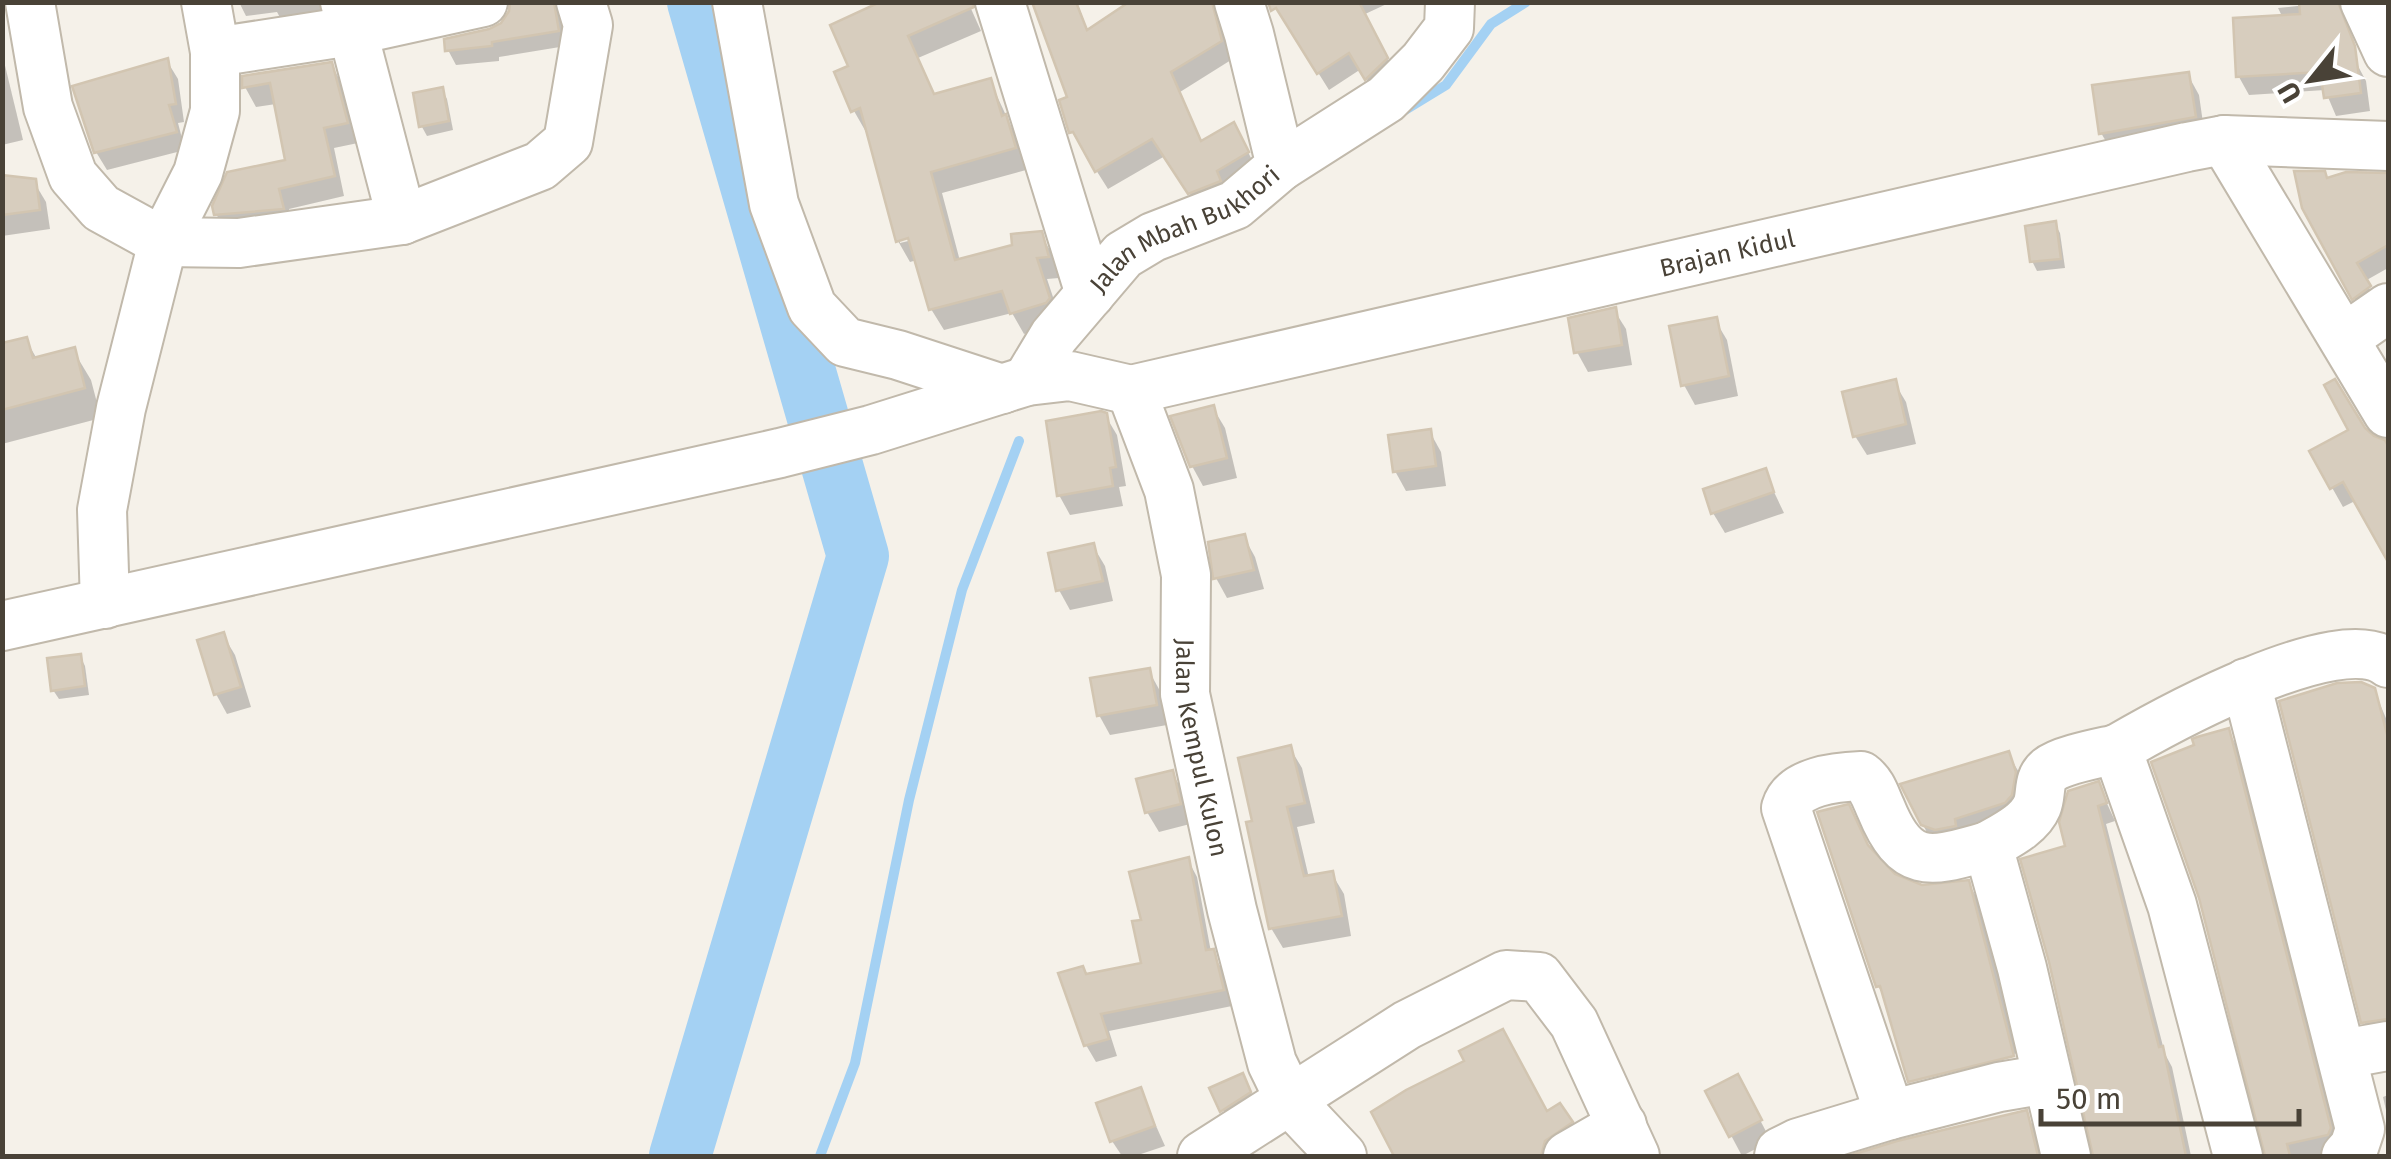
<svg xmlns="http://www.w3.org/2000/svg" width="2391" height="1159" font-family="'Fira Sans',sans-serif">
<style>
.shadow{fill:#0003;fill-rule:evenodd}
.lines{fill:none;stroke-linecap:round;stroke-linejoin:round}
.stream{stroke:#a4d1f3;stroke-width:10}
.river{stroke:#a4d1f3;stroke-width:62}
.building{fill:#d7cdbe;stroke:#d2c5b1;stroke-width:2.5}
.minor-casing{stroke:#c1b9ab;stroke-width:52}
.minor{stroke:#fff;stroke-width:48}
.labels{text-anchor:middle;stroke-width:8;stroke-linejoin:round;paint-order:stroke}
.street-label{font-size:25px;fill:#494237;stroke:#fff}
</style>
<rect width="100%" height="100%" fill="#f5f1e9"/>
<g class="shadow">
<path d="M239,2H335L328,13L288,32L277,12L246,16Z"/>
<path d="M968,2L981,31L918,58L935,96L990,81L1017,139L1026,170L942,193L960,261L1015,246L1040,234L1053,255L1059,278L1047,279L1061,321L1024,334L1012,313L944,330L931,309L917,260L910,262L898,241L868,131L866,132L854,111L837,73ZM900,238H921L900,243Z"/>
<path d="M1034,2H1077L1088,32L1134,2H1223L1222,30L1231,60L1180,92L1202,143L1244,144L1258,172L1201,211L1165,156L1108,189L1072,132L1071,99Z"/>
<path d="M1294,2H1391L1363,15L1397,77L1377,96L1361,69L1329,90L1292,31Z"/>
<path d="M553,3L562,18L566,46L499,57V61L456,65L448,50Z"/>
<path d="M2324,3L2366,81L2370,111L2336,116L2325,90L2249,95L2239,77L2283,18L2278,8Z"/>
<path d="M2,53L23,140L2,145Z"/>
<path d="M167,61L178,79L184,122L178,123L185,150L107,170L96,152Z"/>
<path d="M331,64L342,84L358,143L334,148L344,196L289,209L293,228L228,234L216,214L288,162L276,104L256,107L245,87Z"/>
<path d="M2188,75L2199,95L2205,137L2113,153L2101,133Z"/>
<path d="M442,90L447,99L453,130L427,136L422,127L416,95Z"/>
<path d="M2347,174L2388,175V268L2365,281L2378,304L2363,314L2304,208L2328,180Z"/>
<path d="M2,177L34,182L46,202L50,229L2,236Z"/>
<path d="M2055,224L2060,233L2065,268L2037,271L2032,261Z"/>
<path d="M1614,310L1626,329L1632,365L1588,372L1577,352Z"/>
<path d="M1715,320L1727,340L1738,396L1695,405L1684,385Z"/>
<path d="M26,340L37,359L73,350L91,380L101,418L2,444V346Z"/>
<path d="M1894,382L1906,402L1916,444L1867,455L1855,436Z"/>
<path d="M1213,408L1225,428L1237,478L1203,486L1192,466Z"/>
<path d="M1105,415L1117,435L1126,486L1119,487L1123,506L1070,515L1059,495Z"/>
<path d="M1430,432L1441,452L1446,486L1406,491L1395,471Z"/>
<path d="M2384,442L2388,450V557L2357,500L2343,507L2312,452Z"/>
<path d="M1764,471L1784,513L1725,533L1713,513Z"/>
<path d="M1244,537L1255,557L1264,589L1227,598L1216,578Z"/>
<path d="M1093,546L1105,566L1113,601L1070,610L1059,590Z"/>
<path d="M223,635L235,655L251,707L227,714L216,694Z"/>
<path d="M80,656L85,666L89,695L59,699L53,690Z"/>
<path d="M1149,671L1160,691L1167,725L1110,735L1099,715Z"/>
<path d="M2374,690L2388,723V1040L2375,1041L2364,1022Z"/>
<path d="M2228,731L2239,750L2341,1148L2325,1156H2267Z"/>
<path d="M1290,748L1302,768L1315,823L1297,827L1309,878L1332,874L1344,894L1351,936L1283,948L1271,928L1255,823Z"/>
<path d="M2008,754L2020,774L2013,825L1929,836L1917,814Z"/>
<path d="M1172,773L1184,793L1190,824L1159,832L1147,812Z"/>
<path d="M2098,784L2115,821L2106,824L2165,1054L2172,1067L2191,1156H2095L2068,847Z"/>
<path d="M1859,827L1878,863L1901,881L1935,888L1968,882L1979,902L2018,1053L1911,1079V1083L1888,1003L1878,986Z"/>
<path d="M1188,860L1197,877L1211,952L1222,969L1232,1006L1109,1031L1117,1056L1096,1062L1086,1045V977L1144,965V922Z"/>
<path d="M2019,1058L2024,1076L1922,1101L1912,1084Z"/>
<path d="M1242,1076L1253,1096L1233,1130L1213,1089Z"/>
<path d="M1140,1090L1165,1146L1135,1156H1122L1112,1141Z"/>
<path d="M1708,1092L1748,1097L1771,1141L1742,1156Z"/>
<path d="M2388,1095V1119L2383,1097Z"/>
<path d="M1375,1113L1547,1114L1571,1123L1581,1140L1557,1156H1397Z"/>
<path d="M2026,1113L2036,1131L2042,1156H1857Z"/>
</g>
<g class="lines">
<g class="stream">
<path d="M1405,110L1446,85L1491,24L1526,2"/>
<path d="M820,1156L855,1063L909,800L962,590L1019,441"/>
</g>
<path class="river" d="M680,1156L858,556L698,2"/>
</g>
<g class="building">
<path d="M510,2H554L559,31L492,42V46L445,51L444,39L489,29L501,23L509,11Z"/>
<path d="M880,2H973L974,7L908,36L934,94L991,78L1002,116L1006,114L1016,148L931,172L955,260L1012,245L1011,234L1042,231L1049,257L1037,258L1050,298L1046,303L1010,314L1002,291L929,310L908,238L896,242L860,108L851,112L834,72L848,66L830,25Z"/>
<path d="M1032,2H1076L1087,30L1129,2H1212L1222,41L1171,72L1201,141L1234,122L1249,152L1217,171L1221,181L1188,194L1152,139L1095,172L1073,132L1069,133L1059,100L1067,97Z"/>
<path d="M1268,2H1359L1388,58L1365,80L1349,53L1317,74L1276,8L1271,11Z"/>
<path d="M2299,2H2338L2355,46L2361,93L2324,98L2320,72L2236,77L2233,18L2300,14Z"/>
<path d="M168,58L176,104L169,105L177,132L94,153L72,86Z"/>
<path d="M332,62L348,123L324,128L335,176L279,189L284,209L214,215L212,206L227,172L285,160L270,83L242,88V76Z"/>
<path d="M2189,72L2196,117L2099,134L2092,85Z"/>
<path d="M443,87L449,121L419,127L413,93Z"/>
<path d="M2294,171H2325L2327,178L2346,172L2388,173V245L2357,263L2371,286L2352,300L2302,208Z"/>
<path d="M2,175L36,179L40,210L2,215Z"/>
<path d="M2056,221L2061,259L2030,262L2025,226Z"/>
<path d="M1616,307L1622,345L1574,353L1568,318Z"/>
<path d="M1717,317L1729,376L1681,386L1669,326Z"/>
<path d="M27,337L33,358L75,347L85,388L2,410V343Z"/>
<path d="M1896,379L1906,424L1853,437L1842,392Z"/>
<path d="M2335,379L2365,428L2374,436L2385,440L2388,446V562L2343,482L2330,489L2309,451L2348,430L2324,385Z"/>
<path d="M1214,405L1227,458L1190,467L1170,416Z"/>
<path d="M1101,411L1107,413L1116,467L1110,468L1113,486L1057,496L1046,421Z"/>
<path d="M1431,429L1436,466L1393,472L1388,435Z"/>
<path d="M1766,468L1774,492L1711,514L1703,489Z"/>
<path d="M1245,534L1254,570L1213,579L1208,542Z"/>
<path d="M1094,543L1103,581L1056,591L1048,553Z"/>
<path d="M224,632L241,687L214,695L197,640Z"/>
<path d="M81,654L85,686L51,691L47,658Z"/>
<path d="M1150,668L1157,705L1097,716L1090,678Z"/>
<path d="M2361,682L2375,688L2388,738V1019L2361,1023L2279,701L2337,683Z"/>
<path d="M2229,728L2331,1128L2328,1135L2287,1144L2290,1156H2265L2199,898L2151,762L2194,745L2192,739L2197,737Z"/>
<path d="M1291,745L1305,803L1287,807L1304,876L1333,871L1342,916L1269,929L1246,822L1252,821L1238,758Z"/>
<path d="M2009,751L2016,772L2012,795L2005,803L1955,819L1956,826L1935,830L1921,825L1900,784Z"/>
<path d="M1173,770L1181,804L1145,813L1136,779Z"/>
<path d="M2099,781L2107,803L2098,806L2159,1047L2163,1046L2186,1156H2093L2049,962L2020,859L2065,846L2059,822L2068,791Z"/>
<path d="M1849,804L1868,845L1895,874L1922,885L1969,880L2014,1056L1908,1082L1880,986L1876,987L1817,812Z"/>
<path d="M1189,857L1206,950L1214,949L1224,990L1101,1014L1109,1039L1084,1046L1058,973L1083,966L1086,974L1141,963L1132,921L1141,920L1129,872Z"/>
<path d="M1503,1029L1547,1111L1560,1103L1573,1122L1545,1141L1541,1156H1394L1371,1112L1406,1090L1464,1061L1459,1051Z"/>
<path d="M1243,1073L1251,1092L1220,1112L1209,1088Z"/>
<path d="M1738,1074L1762,1120L1729,1137L1705,1091Z"/>
<path d="M1141,1087L1155,1126L1110,1142L1096,1103Z"/>
<path d="M2027,1110L2038,1156H1848L1897,1141Z"/>
</g>
<g class="lines">
<defs>
<g id="minor">
<path d="M30,2L48,107L73,176L101,208L163,242L239,243L402,220L540,166L568,142L588,25L581,2"/>
<path d="M345,2L402,220"/>
<path d="M737,2L774,204L812,307L845,342L898,355L1002,389"/>
<path d="M1000,2L1090,294"/>
<path d="M2365,2L2388,52"/>
<path d="M215,52L351,31L483,2"/>
<path d="M2224,140L2388,413"/>
<path d="M1281,166L1386,99L1423,62L1449,28L1450,2"/>
<path d="M2346,337L2388,308"/>
<path id="s1" d="M1027,381L1054,336L1123,255L1153,237L1235,205L1281,166L1249,34L1239,2"/>
<path id="s2" d="M1131,390L1169,490L1186,575L1185,694L1232,910L1272,1063L1291,1102L1342,1156"/>
<path d="M105,604L102,510L121,408L163,242L198,173L215,111V52L206,2"/>
<path id="s3" d="M2,626L780,453L871,430L1027,381L1070,376L1131,390L2187,147L2224,140L2388,146"/>
<path d="M2246,683L2360,1129L2354,1147L2346,1156"/>
<path d="M1988,846C1933,861 1907,873 1881,809C1875,796 1872,784 1861,776C1836,777 1794,781 1786,808L1890,1115L1999,1087L2046,1079"/>
<path d="M2343,1054L2388,1046"/>
<path d="M1202,1156L1407,1025L1506,975L1539,977L1574,1023L1635,1156"/>
<path d="M1568,1156L1622,1125"/>
<path d="M1779,1156L1780,1152L1798,1143L1890,1115"/>
<path d="M2066,1156L2022,968L1988,846C2005,836 2029,825 2037,806C2042,794 2037,780 2049,770C2061,760 2100,753 2117,749"/>
<path d="M2238,1156L2172,905L2117,749C2165,721 2341,624 2388,663"/>
</g>
</defs>
<use href="#minor" class="minor-casing"/>
<use href="#minor" class="minor"/>
</g>
<g class="labels">
<g class="street-label">
<text dy="9" stroke="none"><textPath href="#s1" startOffset="225">Jalan Mbah Bukhori</textPath></text>
<text dy="9" stroke="none"><textPath href="#s3" startOffset="1772">Brajan Kidul</textPath></text>
<text dy="9" stroke="none"><textPath href="#s2" startOffset="368">Jalan Kempul Kulon</textPath></text>
</g>
</g>
<rect width="2391" height="1159" fill="none" stroke="#494237" stroke-width="10"/>
<g transform="translate(2311 80) rotate(240)" stroke="#ffffff" stroke-width="8" paint-order="stroke">
<path d="M0-8L18 38L0 25L-18 38Z" fill="#494237"/>
<text y="-15" font-size="28" font-weight="bold" text-anchor="middle" fill="#494237">U</text>
</g>
<path d="M2041 1109v15h258v-15" fill="none" stroke="#494237" stroke-width="5"/>
<text x="2056" y="1109" font-size="30" fill="#494237" stroke="#ffffff" stroke-width="8" paint-order="stroke">50 m</text>
</svg>
